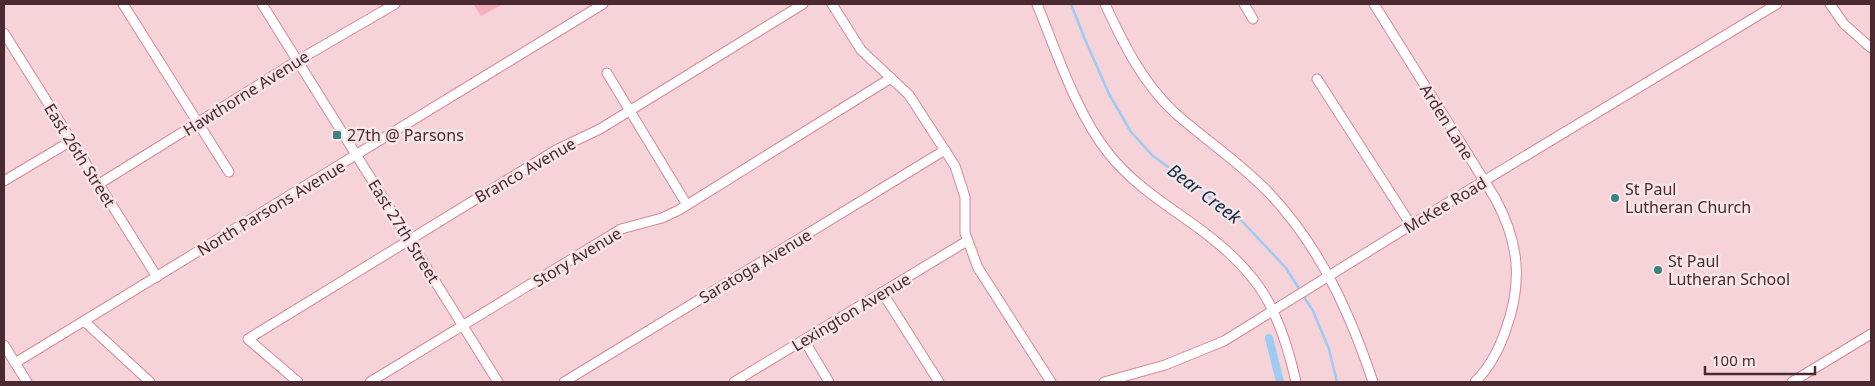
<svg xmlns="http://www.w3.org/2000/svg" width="1875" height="386" font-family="'Noto Sans',sans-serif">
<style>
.park{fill:#f6b0bc}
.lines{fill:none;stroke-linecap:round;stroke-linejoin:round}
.stream{stroke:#9fcaf4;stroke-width:2.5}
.canal{stroke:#9fcaf4;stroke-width:8}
.minor-casing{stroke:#d78897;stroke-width:11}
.minor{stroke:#fff;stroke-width:9}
.poi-dot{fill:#3c837d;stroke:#f7e5e8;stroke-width:2}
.labels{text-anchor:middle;stroke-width:5;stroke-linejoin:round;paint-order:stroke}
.street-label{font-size:16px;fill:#4a2930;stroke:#f7e5e8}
.poi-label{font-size:16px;fill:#4a2930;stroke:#f7e5e8;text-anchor:start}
.water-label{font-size:18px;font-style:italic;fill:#0d2d48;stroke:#f7e5e8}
</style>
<rect width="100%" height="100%" fill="#f5d3d8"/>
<path class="park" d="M473,4H503L481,16Z"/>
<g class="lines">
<path class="stream" d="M1071,4L1084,37L1109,94L1131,132L1153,156L1241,220L1286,268L1313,311L1329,349L1337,382"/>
<path class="canal" d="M1269,338L1280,382"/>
<defs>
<g id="minor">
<path d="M123,4L229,172"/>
<path d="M262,4L498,382"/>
<path d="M832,4L861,50L909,95L955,166L965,197V233L978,268L1051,382"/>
<path d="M1037,4C1056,51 1077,115 1109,154C1131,182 1162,202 1190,222C1220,243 1252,270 1269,303C1282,328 1290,355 1296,382"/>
<path d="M1105,4C1123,43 1142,82 1174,112C1205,140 1241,163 1270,194C1320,247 1350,313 1373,382"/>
<path d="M1244,4L1253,19"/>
<path d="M1374,4L1495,198C1519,242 1523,282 1506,329C1499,350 1490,367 1475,382"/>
<path d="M1830,4L1844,24L1871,48"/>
<path d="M4,33L157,277"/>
<path d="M607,73L687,205"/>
<path d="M1317,79L1411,225"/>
<path d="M4,181L71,141"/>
<path d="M99,184L297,61L395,4"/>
<path d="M882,292L939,382"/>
<path d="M84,321L150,382"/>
<path d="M804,340L829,382"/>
<path d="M4,345L27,382"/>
<path d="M15,363L603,4"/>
<path d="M298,382L248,339L556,150L600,129L803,4"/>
<path d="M370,382L621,229L662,218L679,210L891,78"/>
<path d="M564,382L945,150"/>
<path d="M734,382L967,241"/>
<path d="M1104,382L1165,365L1224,341L1411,225L1777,4"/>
<path d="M1792,382L1871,334"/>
</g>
</defs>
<use href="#minor" class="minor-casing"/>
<use href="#minor" class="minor"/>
</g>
<g class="poi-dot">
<rect x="332" y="130" width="10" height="10" rx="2.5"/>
<circle cx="1615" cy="198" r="5"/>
<circle cx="1658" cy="270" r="5"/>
</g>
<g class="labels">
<g class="street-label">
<text transform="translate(246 93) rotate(-32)" y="6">Hawthorne Avenue</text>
<text transform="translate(1447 122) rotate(58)" y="6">Arden Lane</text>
<text transform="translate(80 155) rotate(58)" y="6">East 26th Street</text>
<text transform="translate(525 170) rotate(-30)" y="6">Branco Avenue</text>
<text transform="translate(1445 205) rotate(-31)" y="6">McKee Road</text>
<text transform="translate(271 208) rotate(-31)" y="6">North Parsons Avenue</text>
<text transform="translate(404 231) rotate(58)" y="6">East 27th Street</text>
<text transform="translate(577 257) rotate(-31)" y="6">Story Avenue</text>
<text transform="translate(755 266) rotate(-31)" y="6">Saratoga Avenue</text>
<text transform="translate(851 312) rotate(-31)" y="6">Lexington Avenue</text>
</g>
<g class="poi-label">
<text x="347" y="141">27th @ Parsons</text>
<text x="1625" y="195">St Paul<tspan x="1625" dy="18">Lutheran Church</tspan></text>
<text x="1668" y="267">St Paul<tspan x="1668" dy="18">Lutheran School</tspan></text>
</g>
<g class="water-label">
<text transform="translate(1204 194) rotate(37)" y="6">Bear Creek</text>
</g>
</g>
<rect width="1875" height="386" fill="none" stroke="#4a2930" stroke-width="10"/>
<path d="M1705 366v8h110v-8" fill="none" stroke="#4a2930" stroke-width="2.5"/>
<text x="1712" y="366" font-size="15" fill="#4a2930" stroke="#f7e5e8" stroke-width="4" paint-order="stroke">100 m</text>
</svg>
